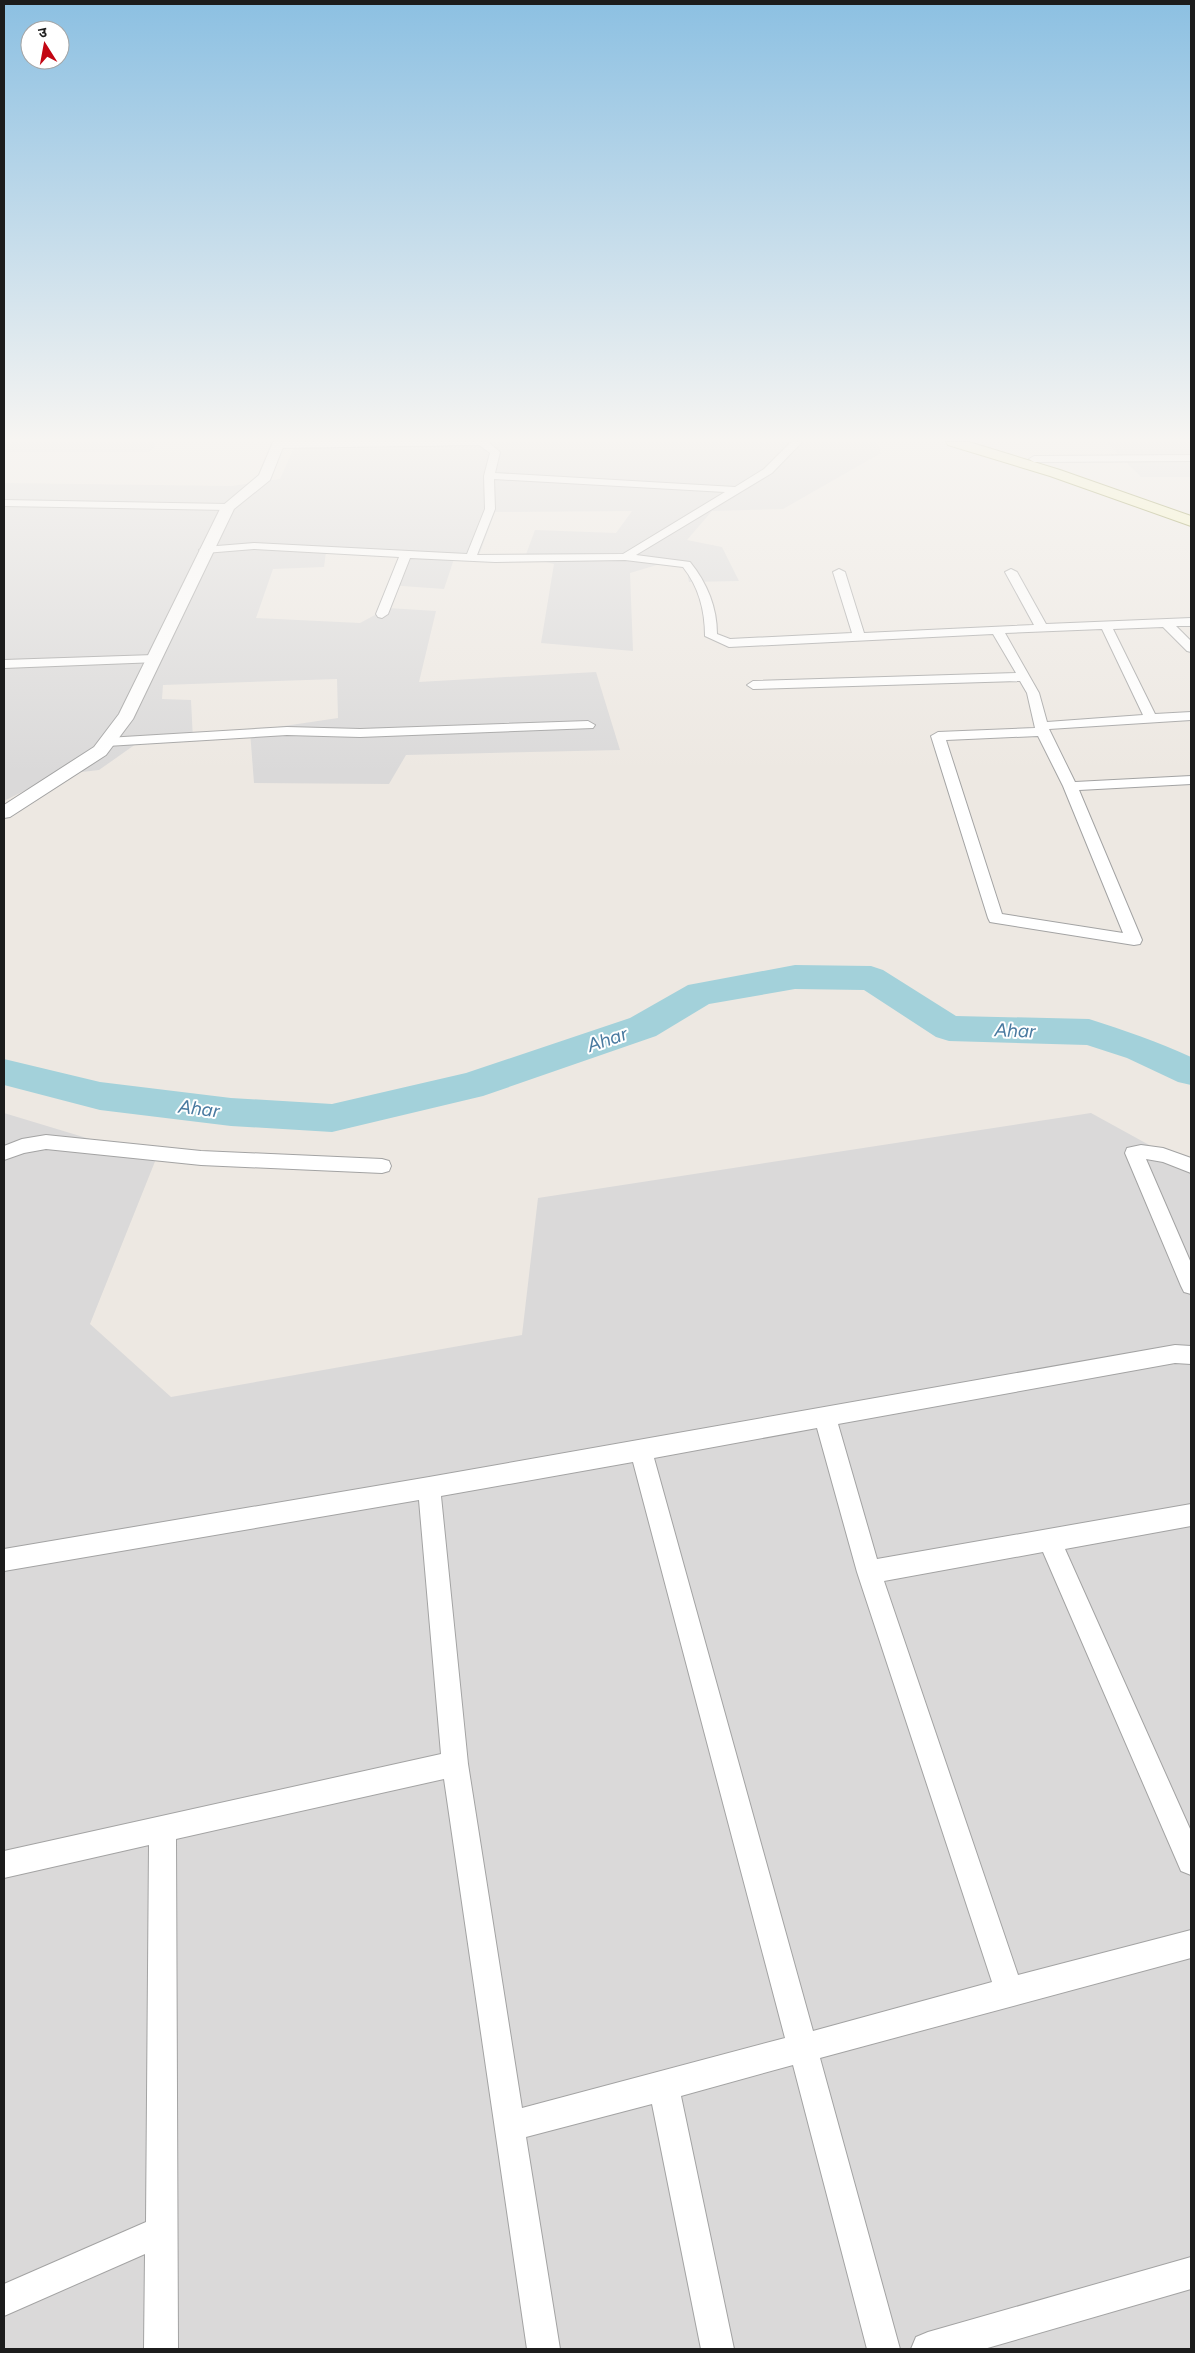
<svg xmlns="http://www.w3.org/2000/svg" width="1195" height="2353" font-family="Figtree,'Noto Sans Devanagari',sans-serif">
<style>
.residential{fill:#dad9d9}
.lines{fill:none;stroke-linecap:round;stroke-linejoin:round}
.river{fill:#a3d1da;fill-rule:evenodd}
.minor-casing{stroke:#a3a3a3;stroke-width:2}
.tertiary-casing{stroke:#a3a3a3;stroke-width:2}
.secondary-casing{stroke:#6a6e08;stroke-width:2}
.minor{fill:#fff;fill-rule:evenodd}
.tertiary{fill:#fff;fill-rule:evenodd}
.secondary{fill:#f7f6b6;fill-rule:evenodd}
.labels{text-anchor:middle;stroke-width:4;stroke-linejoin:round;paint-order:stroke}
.water-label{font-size:19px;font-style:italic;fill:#497aa0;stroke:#fff}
</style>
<rect width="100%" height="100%" fill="#ede8e2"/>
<g class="residential">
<path d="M4,442H157L150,452H4Z"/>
<path d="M468,442H877L881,453L783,509L712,511L687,540L722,547L739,581L689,582L686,567L667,562L630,573L633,651L541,643L554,564L525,557L535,530L616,533L632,511L495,512L478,558L455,556L444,589L388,585L406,557L326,552L324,567L273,569L256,618L360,623L388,608L436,611L419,682L596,672L620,750L406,755L389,784L254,783L250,731L338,718L337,679L163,685L162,699L191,700L193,740L143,739L99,770L56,775L4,801V483L232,486L280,479L294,447Z"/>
<path d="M1106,442H1191V477H1141Z"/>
<path d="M4,1113L156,1159L90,1324L171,1397L522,1335L538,1198L1091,1113L1191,1168V2349H4Z"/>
</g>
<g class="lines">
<path class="river" d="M795,965L871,966L883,970L956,1016L1089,1019C1124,1030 1158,1042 1191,1057V1085L1178,1082L1127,1058L1087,1045L949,1041L936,1037L864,990L795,989L709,1004L656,1036L483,1096L332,1132L231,1126L100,1110L4,1085V1059L100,1082L231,1098L332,1104L466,1073L630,1018L688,985Z"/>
<defs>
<g id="minor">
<path d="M277,442H488L500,452L495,473L735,487L764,469L791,442H802L772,473L636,555L690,562C707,583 717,607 717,634L730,639L852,633L833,572L839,569L845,572L864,633L1034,625L1005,572L1011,569L1017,572L1046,624L1191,618V626H1176L1191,641V652L1187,651L1163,627L1113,629L1155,714L1191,712V720L1049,729L1075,782L1191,776V784L1079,790L1142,940L1140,944L1134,945L996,923L990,922L988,918L931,736L938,732L1035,728L1027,693L1020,681L753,689L747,685L753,681L1016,673L993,634L729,647L705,636C705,611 699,587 683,567L625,560L495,562L410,558L388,614L382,618L378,617L376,614L399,557L254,549L205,553L199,550L205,547L254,543L467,554L485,509L484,476L490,453L479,445L278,448L273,445ZM494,479L725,492L623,554L477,555L495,509ZM1102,629L1143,715L1047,722L1039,693L1005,633ZM1038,736L1063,786L1123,933L1002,914L946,740Z"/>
<path d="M1191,455V461L1034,462L1029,459L1034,456Z"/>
<path d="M4,500L228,504L233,507L228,510L4,506Z"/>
<path d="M154,655L160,659L158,662L4,668V660Z"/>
<path d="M588,721L595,725L593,728L360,737L287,735L107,746L100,742L107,738L287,727L360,729Z"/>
<path d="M46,1135L201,1151L382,1159L389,1161L391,1166L389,1171L382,1173L201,1165L46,1149L24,1153L4,1160V1146L22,1139Z"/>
<path d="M1141,1145L1163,1148L1191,1158V1173L1163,1162L1146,1159L1191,1263V1294L1184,1292L1181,1286L1125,1153L1127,1148Z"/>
<path d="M1175,1345L1191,1346V1364L1175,1363L838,1424L877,1559L1191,1504V1526L1065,1549L1191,1831V1875L1181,1871L1043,1552L884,1581L1018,1975L1191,1930V1958L820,2058L900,2349H867L793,2065L681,2096L734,2349H701L652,2104L526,2137L560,2349H527L444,1779L176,1839L178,2349H144L145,2254L4,2316V2284L146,2222L149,1845L4,1878V1851L441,1754L419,1500L4,1571V1549L429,1477ZM817,1428L857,1572L992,1982L813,2031L654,1458ZM633,1462L785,2038L522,2108L468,1764L441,1496Z"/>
<path d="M1191,2257V2289L984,2349H911L916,2337L928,2332Z"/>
</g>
<path id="tertiary" d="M273,442H285L270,480L234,509L133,719L106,755L10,817L4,818V805L94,747L119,714L221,507L259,475Z"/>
<path id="secondary" d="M946,442H969L1060,470L1191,516V526L1050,476L948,445Z"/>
</defs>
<use href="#minor" class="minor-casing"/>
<use href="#tertiary" class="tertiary-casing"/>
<use href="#secondary" class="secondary-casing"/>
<use href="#minor" class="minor"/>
<use href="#tertiary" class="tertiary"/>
<use href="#secondary" class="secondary"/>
</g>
<linearGradient id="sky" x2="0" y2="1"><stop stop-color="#8cc0e2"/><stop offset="0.57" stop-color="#f7f5f2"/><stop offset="1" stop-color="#f7f5f2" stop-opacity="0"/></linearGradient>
<rect width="1195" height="772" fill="url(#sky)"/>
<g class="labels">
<g class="water-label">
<text transform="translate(1015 1030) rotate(2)" y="7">Ahar</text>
<text transform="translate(607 1039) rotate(-19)" y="7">Ahar</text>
<text transform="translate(199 1108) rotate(7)" y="7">Ahar</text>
</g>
</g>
<rect width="1195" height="2353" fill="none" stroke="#1c1c1c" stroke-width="10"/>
<g transform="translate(45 45) rotate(349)"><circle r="24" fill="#ffffff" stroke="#a4a4a4"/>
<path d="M0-4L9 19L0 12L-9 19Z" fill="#c20613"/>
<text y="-8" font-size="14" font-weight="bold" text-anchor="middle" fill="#1c1c1c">उ</text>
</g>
</svg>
